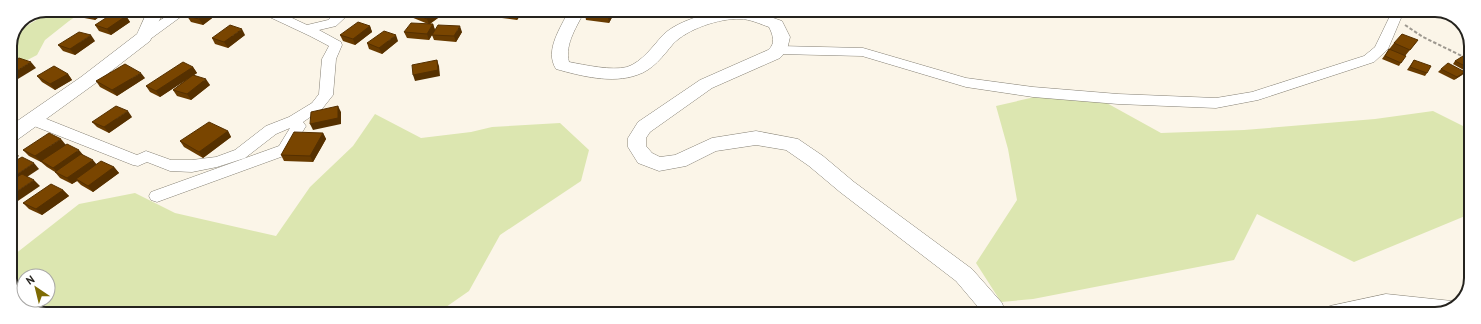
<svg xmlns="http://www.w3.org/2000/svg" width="1481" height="324" font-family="'PT Sans',sans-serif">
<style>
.green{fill:#dce6b0;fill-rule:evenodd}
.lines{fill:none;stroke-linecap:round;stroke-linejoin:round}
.minor-casing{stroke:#858074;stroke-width:1}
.tertiary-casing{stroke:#858074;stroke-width:1}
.path{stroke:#9e9990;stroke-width:2;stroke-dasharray:3.5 2;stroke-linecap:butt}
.minor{fill:#fff;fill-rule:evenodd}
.tertiary{fill:#fff;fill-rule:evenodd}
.wall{fill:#683b00}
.shaded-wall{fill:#553000}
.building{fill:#794500;stroke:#553000}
.rim{fill:none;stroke:#25231e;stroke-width:2}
</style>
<rect width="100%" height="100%" fill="#fbf5e8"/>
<g class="green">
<path d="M53,10H85L69,21L45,40L37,55L10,69V46L15,33Z"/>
<path d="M1039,96H1094L1161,133L1244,130L1375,119L1433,111L1471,130L1470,214L1354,262L1257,214L1234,260L1033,299L1001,302L976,263L1017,200L1008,149L996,106Z"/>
<path d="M375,114L421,138L471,132L492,127L560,123L589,150L581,181L500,235L469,291L436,314L39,313L20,303L10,282V258L79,204L135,193L175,213L276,236L310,187L353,146ZM24,276H48V300H24Z"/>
</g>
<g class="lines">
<defs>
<g id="minor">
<path d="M176,10H190L149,40H139L138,37L139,34Z"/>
<path d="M259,10H275L307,25L328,20L339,10H353L336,26L319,30L341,42L342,45L336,59L333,95L322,109L303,122L306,126L289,154L157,202L151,200L149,196L151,192L279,146L290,128L276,134L245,158L217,167L192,172L170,171L147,162L138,166L133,165L29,124L27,120L29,116L34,115L39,116L137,155L146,151L171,160H192L216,157L235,150L266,126L289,117L312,103L319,94L322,59L329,46L310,36L261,13Z"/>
<path d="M1388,11H1400L1401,18L1388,49L1374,62L1258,100L1216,108L1118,104L1033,97L966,87L862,56L779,54L774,53L772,50L774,47L779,46L863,48L966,78L1033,87L1118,94L1216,98L1252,92L1364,56L1375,47L1389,18Z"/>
<path d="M1386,294L1452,301L1459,304L1436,314L1386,308L1362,314H1321L1324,309L1330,306Z"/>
</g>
<g id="tertiary">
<path d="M148,10H164L150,41L93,85L17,140L10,141V126L81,77L137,34Z"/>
<path d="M569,10H585C578,25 564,44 569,62C585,65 612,71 627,67C642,62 653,46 663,35C680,18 723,8 747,10C758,12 770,17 782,21L790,37L787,50L780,58L712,88L650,132L646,138V146L652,153L660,157L675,155L712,138L756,131L798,139L823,156L854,182L972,269L1002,303L1006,314H984L956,281L840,192L809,166L786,150L756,145L716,151L686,166L659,171L638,163L628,147V138L638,122L700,80L768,50C776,44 773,35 769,27C760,24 750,19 740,19C720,18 687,29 673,44C663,56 653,70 637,75C612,84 581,76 556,69C544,50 561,28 569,10Z"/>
</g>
</defs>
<use href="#minor" class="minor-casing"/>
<use href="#tertiary" class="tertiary-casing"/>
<path class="path" d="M1405,25L1423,37L1464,57"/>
<use href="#minor" class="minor"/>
<use href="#tertiary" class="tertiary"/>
</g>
<g class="wall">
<path d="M108,10L95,20L79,17L74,11Z"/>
<path d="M195,10H219L220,12L203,25L191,22L187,16Z"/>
<path d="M397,10H407L405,12Z"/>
<path d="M449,10L430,24H433L435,30L462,32L456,42L434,40L432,35L429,40L407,38L404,32L428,24L411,17L409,11Z"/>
<path d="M524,10L517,20L494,17L493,11Z"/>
<path d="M587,10H616L609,23L586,20L585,14Z"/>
<path d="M126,16L130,22L111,35L99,31L95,25Z"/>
<path d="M370,26L372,32L355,45L343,41L340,35Z"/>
<path d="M245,35L228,48L215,44L212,38Z"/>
<path d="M1418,40L1405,56L1399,66L1382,59L1387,52L1394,43Z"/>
<path d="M95,41L75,55L63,51L58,45Z"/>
<path d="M398,41L382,54L369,49L367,43Z"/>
<path d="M1414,60L1427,73L1425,76L1407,70Z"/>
<path d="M1471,60V71L1469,73L1453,64L1455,61Z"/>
<path d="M193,67L197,73L194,75L210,85L191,100L177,96L173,90L190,77L160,97L150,92L146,86Z"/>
<path d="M1441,69L1465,72L1462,75L1454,80L1438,72Z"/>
<path d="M68,74L72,80L55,90L42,82L37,76Z"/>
<path d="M145,78L117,96L100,87L96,81Z"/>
<path d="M132,117L109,133L97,127L92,122Z"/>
<path d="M228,131L231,137L203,158L184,147L180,141Z"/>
<path d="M323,133L326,139L313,162L284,161L281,155Z"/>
<path d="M66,145L84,156L96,165L114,167L119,173L93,192L81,185L77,181L72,184L60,178L55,172L47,167L41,162L29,156L23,150Z"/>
<path d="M63,190L69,196L42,215L29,209L23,203Z"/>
</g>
<g class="shaded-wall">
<path d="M96,10H108L95,20L91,14Z"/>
<path d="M212,10H219L220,12L203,25L199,19Z"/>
<path d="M439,10H449L429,24L427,19Z"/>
<path d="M518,10H524L517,20L516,14Z"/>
<path d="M612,10H616L609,23L608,17Z"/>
<path d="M126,16L130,22L111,35L107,29Z"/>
<path d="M433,24L435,30L429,40L427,34Z"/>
<path d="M370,26L372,32L355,45L353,39Z"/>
<path d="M460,26L462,32L456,42L454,36Z"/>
<path d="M242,29L245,35L228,48L224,42Z"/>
<path d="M91,35L95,41L75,55L70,49Z"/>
<path d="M396,35L398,41L382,54L379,48Z"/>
<path d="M437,60L439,66L440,76L415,81L413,75Z"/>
<path d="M31,62L36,68L13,82L10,78V75Z"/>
<path d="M193,67L197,73L160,97L156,91Z"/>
<path d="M1465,72L1462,75L1454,80L1457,77Z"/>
<path d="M141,73L145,78L117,96L112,90Z"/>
<path d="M68,74L72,80L55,90L50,84Z"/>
<path d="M206,79L210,85L191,100L187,94Z"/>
<path d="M338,106L341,112V124L313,130L310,124Z"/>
<path d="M128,111L132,117L109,133L104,127Z"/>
<path d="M228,131L231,137L203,158L199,152Z"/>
<path d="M323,133L326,139L313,162L310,156Z"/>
<path d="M61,139L66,145L41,162L35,156Z"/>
<path d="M79,150L84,156L59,173L53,168Z"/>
<path d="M14,151L19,156L10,163V153Z"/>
<path d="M93,160L98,166L76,179L77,181L72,184L67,178Z"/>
<path d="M34,163L39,169L12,187L10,185V179Z"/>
<path d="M114,167L119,173L93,192L88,186Z"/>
<path d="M34,180L40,186L12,205L10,203V196Z"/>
<path d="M63,190L69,196L42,215L36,209Z"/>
</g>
<g class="building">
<path d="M76,10H96L91,14L74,11Z"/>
<path d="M195,10H212L199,19L187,16Z"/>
<path d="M411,10H439L427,19L409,11Z"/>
<path d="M493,10H518L516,14L493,11Z"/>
<path d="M587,10H612L608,17L585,14Z"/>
<path d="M115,12L126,16L107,29L95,25Z"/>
<path d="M358,22L370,26L353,39L340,35Z"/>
<path d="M411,23L433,24L427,34L404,32Z"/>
<path d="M230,25L242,29L224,42L212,38Z"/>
<path d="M438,25L460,26L454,36L432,35Z"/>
<path d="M384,31L396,35L379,48L367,43Z"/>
<path d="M79,32L91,35L70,49L58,45Z"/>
<path d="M1402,34L1418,40L1410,50L1394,43Z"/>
<path d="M1389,49L1406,56L1401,63L1385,56Z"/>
<path d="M1463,56L1471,60V69L1455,61Z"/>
<path d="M19,58L31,62L10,75V63Z"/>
<path d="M437,60L438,70L413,75L412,65Z"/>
<path d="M1414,60L1431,66L1427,73L1410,67Z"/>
<path d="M183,62L193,67L156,91L146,86Z"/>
<path d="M1448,63L1465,72L1457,77L1441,69Z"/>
<path d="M125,64L141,73L112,90L96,81Z"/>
<path d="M54,66L68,74L50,84L37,76Z"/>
<path d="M193,75L206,79L187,94L173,90Z"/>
<path d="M116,106L128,111L104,127L92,122Z"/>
<path d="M338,106V118L310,124L311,112Z"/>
<path d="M209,122L228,131L199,152L180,141Z"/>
<path d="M294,132L323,133L310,156L281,155Z"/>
<path d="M49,133L61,139L35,156L23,150Z"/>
<path d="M67,144L79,150L53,168L41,161Z"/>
<path d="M10,149L14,151L10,153Z"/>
<path d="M81,154L93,160L67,178L55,172Z"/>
<path d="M22,157L34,163L10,179V164Z"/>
<path d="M101,161L114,167L88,186L76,179Z"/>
<path d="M22,174L34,180L10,196V181Z"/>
<path d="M51,184L63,190L36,209L23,203Z"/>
</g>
<path d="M0 0H1481V324H0ZM46 17H1435A29 29 0 0 1 1464 46V278A29 29 0 0 1 1435 307H46A29 29 0 0 1 17 278V46A29 29 0 0 1 46 17Z" fill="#fff" fill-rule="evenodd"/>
<path class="rim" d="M46 17H1435A29 29 0 0 1 1464 46V278A29 29 0 0 1 1435 307H46A29 29 0 0 1 17 278V46A29 29 0 0 1 46 17Z"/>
<g transform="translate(36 288) rotate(325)"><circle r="19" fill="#ffffff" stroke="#a8a7a5"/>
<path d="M0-3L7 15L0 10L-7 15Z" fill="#7e6b03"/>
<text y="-6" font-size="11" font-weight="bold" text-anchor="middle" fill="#25231e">N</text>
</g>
</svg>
